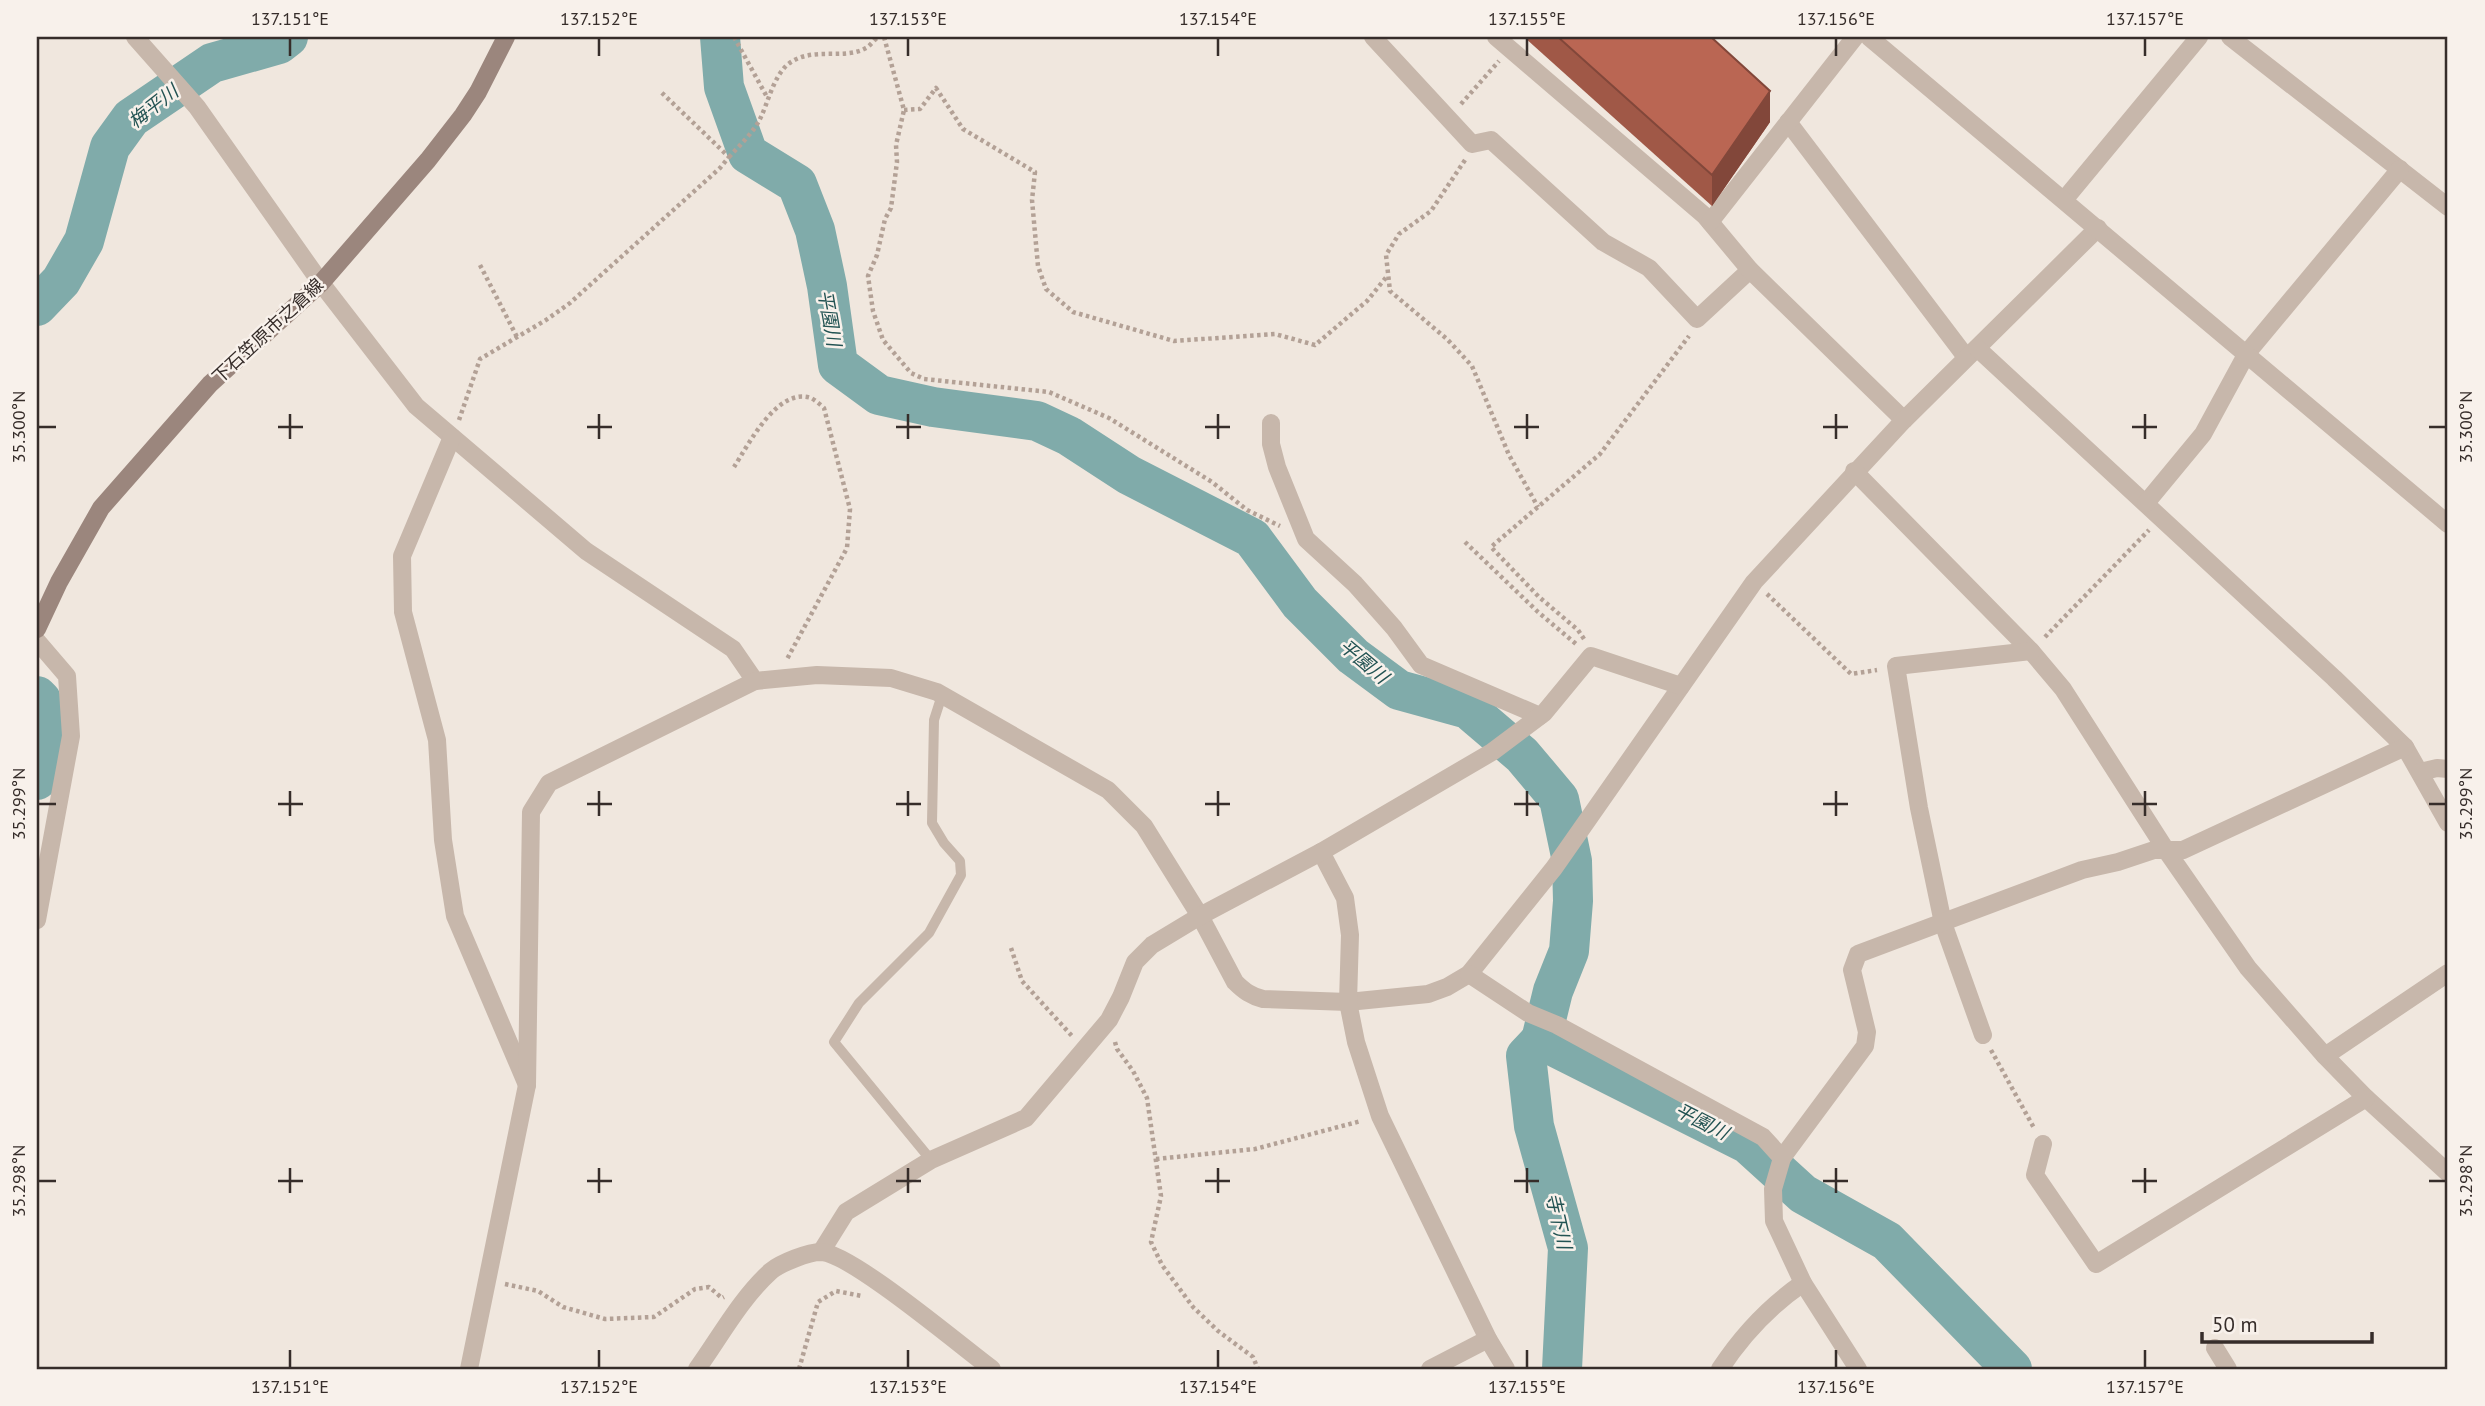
<svg xmlns="http://www.w3.org/2000/svg" width="2485" height="1406" font-family="'PT Sans','Noto Sans JP',sans-serif">
<style>
.lines{fill:none;stroke-linecap:round;stroke-linejoin:round}
.river{stroke:#80abaa;stroke-width:40}
.path{stroke:#b3a196;stroke-width:4.5;stroke-dasharray:3.5 3.5;stroke-linecap:butt}
.service{stroke:#c7b7ab;stroke-width:10}
.minor{stroke:#c7b7ab;stroke-width:18}
.tertiary{stroke:#c7b7ab;stroke-width:18}
.secondary{stroke:#9b867d;stroke-width:18}
.wall{fill:#a05847}
.shaded-wall{fill:#82473a}
.building{fill:#ba6653;stroke:#82473a;stroke-width:2}
.ticks{fill:none;stroke:#362d2a;stroke-width:2.5}
.labels{text-anchor:middle;stroke-width:5;stroke-linejoin:round;paint-order:stroke}
.street-label{font-size:18px;fill:#362d2a;stroke:#f8f1eb}
.water-label{font-size:19px;font-style:italic;fill:#235353;stroke:#f8f1eb}
.neatline{fill:none;stroke:#362d2a;stroke-width:2.5}
.ticks-label{font-size:18px;text-anchor:middle;fill:#362d2a}
</style>
<rect width="100%" height="100%" fill="#f0e7de"/>
<g class="lines">
<g class="river">
<path d="M720,37L724,87L748,154L797,184L815,230L827,286L838,365L879,395L933,407L1037,421L1069,436L1129,475L1252,538L1300,603L1353,656L1399,690L1468,709L1522,755L1559,799L1572,861L1573,901L1569,951L1553,991L1541,1040"/>
<path d="M37,306L61,281L84,241L110,147L131,118L212,63L279,44L288,37"/>
<path d="M37,696L41,700L43,745L37,780"/>
<path d="M1541,1040L1748,1144L1803,1194L1887,1241L2012,1369"/>
<path d="M1541,1040L1526,1056L1534,1126L1568,1248L1562,1369"/>
</g>
<g class="path">
<path d="M734,37L767,97"/>
<path d="M884,37L904,110L896,145L897,162L891,208L885,219L877,255L868,276L873,311L883,340L911,373L924,379L1049,392L1109,418L1212,482L1247,510L1280,526"/>
<path d="M1461,104L1499,61"/>
<path d="M904,110L920,109L936,88L963,129L1035,172L1032,200L1038,266L1046,289L1073,312L1174,341L1275,334L1315,345L1367,301L1388,275"/>
<path d="M729,157C740,145 753,133 760,119C768,103 773,78 787,65C811,45 843,61 866,48C870,46 874,40 878,37"/>
<path d="M1465,160L1431,211L1399,234L1386,255L1390,291L1447,339L1472,366L1509,455L1538,507"/>
<path d="M480,265L517,337"/>
<path d="M459,420L480,359L546,320L570,303L720,168L729,157L660,91"/>
<path d="M734,467C749,444 777,387 811,398C815,400 821,405 824,408L850,509L847,548L786,661"/>
<path d="M1465,542L1538,612L1576,644"/>
<path d="M1767,594L1851,674L1877,670"/>
<path d="M2045,637L2149,530"/>
<path d="M1584,639L1578,630L1539,597L1491,547L1600,454L1689,336"/>
<path d="M1011,948L1022,981L1072,1036"/>
<path d="M1115,1042L1117,1049L1133,1071L1147,1098L1161,1196L1151,1242L1162,1265L1193,1307L1218,1331L1253,1357L1258,1369"/>
<path d="M1991,1050L2034,1128"/>
<path d="M1156,1159L1255,1149L1361,1121"/>
<path d="M505,1284L538,1291L563,1307L605,1319L654,1317L695,1289L709,1287L722,1298L724,1297"/>
<path d="M799,1369L818,1302L836,1291L862,1296"/>
</g>
<path class="service" d="M931,1160L834,1042L859,1003L929,933L961,875L960,861L944,843L932,823L934,720L942,695"/>
<g class="minor">
<path d="M1373,37L1472,144L1491,140L1603,242L1649,268L1697,319L1750,270"/>
<path d="M1496,37L1705,216L1750,270L1904,420"/>
<path d="M2230,37L2448,207"/>
<path d="M1788,122L1966,357"/>
<path d="M2064,200L2199,37"/>
<path d="M1710,222L1855,37"/>
<path d="M321,283L416,406L586,551L733,649L755,681L817,675L891,678L937,692L1108,790L1144,826L1200,916L1235,982C1244,991 1251,996 1263,999L1348,1002L1428,994L1447,987L1469,974L1554,868L1754,582L1904,420L2098,228"/>
<path d="M1977,348L2334,678L2405,747L2448,823"/>
<path d="M1271,423V444L1277,467L1306,539L1355,584L1394,628L1421,665L1540,716"/>
<path d="M452,437L402,556L403,612L437,740L443,840L455,916L527,1085"/>
<path d="M1854,471L2031,651L2063,689L2166,850L2248,968L2325,1056L2366,1098L2448,1173"/>
<path d="M2146,503L2203,434L2247,353L2400,169"/>
<path d="M37,641L67,676L71,736L37,920"/>
<path d="M2420,772L2437,768L2448,769"/>
<path d="M1321,852L1345,898L1350,935L1348,1002L1356,1042L1380,1116L1488,1339L1506,1369"/>
<path d="M1469,974L1528,1013L1557,1025L1763,1137L1782,1158"/>
<path d="M1983,1035L1943,923L1919,808L1896,666L2031,651"/>
<path d="M2325,1056L2448,973"/>
<path d="M2043,1144L2035,1175L2096,1264L2366,1098"/>
<path d="M821,1252L846,1212L931,1160L1026,1118L1109,1020L1121,997L1135,962L1152,945L1200,916L1321,852L1492,752L1544,713L1591,656L1681,686"/>
<path d="M2215,1348L2228,1369"/>
<path d="M1430,1369L1488,1339"/>
<path d="M1720,1369C1743,1334 1768,1307 1803,1283"/>
<path d="M1858,1369L1803,1283L1774,1221L1773,1189L1782,1158L1865,1046L1867,1032L1852,970L1858,954L2082,870L2118,862L2154,850H2183L2405,747"/>
</g>
<g class="tertiary">
<path d="M135,37L197,107L321,283"/>
<path d="M1869,37L2448,524"/>
<path d="M469,1369L527,1085L531,812L549,783L755,681"/>
<path d="M697,1369C720,1337 741,1298 771,1271C781,1263 808,1252 821,1252C851,1253 962,1347 992,1369"/>
</g>
<path class="secondary" d="M37,629L59,582L101,508L210,384L321,283L428,160L463,115L478,92L506,37"/>
</g>
<path class="wall" d="M1524,37H1711L1770,122L1712,206Z"/>
<path class="shaded-wall" d="M1770,91V122L1712,206V175Z"/>
<path class="building" d="M1558,37H1711L1770,91L1712,175Z"/>
<path class="ticks" d="M290,38V56M599,38V56M908,38V56M1218,38V56M1527,38V56M1836,38V56M2145,38V56M290,414V439M599,414V439M908,414V439M1218,414V439M1527,414V439M1836,414V439M2145,414V439M38,427H56M278,427H303M587,427H612M896,427H921M1205,427H1230M1514,427H1539M1823,427H1848M2132,427H2157M2429,427H2446M290,791V816M599,791V816M908,791V816M1218,791V816M1527,791V816M1836,791V816M2145,791V816M38,804H56M278,804H303M587,804H612M896,804H921M1205,804H1230M1514,804H1539M1823,804H1848M2132,804H2157M2429,804H2446M290,1168V1193M599,1168V1193M908,1168V1193M1218,1168V1193M1527,1168V1193M1836,1168V1193M2145,1168V1193M38,1181H56M278,1181H303M587,1181H612M896,1181H921M1205,1181H1230M1514,1181H1539M1823,1181H1848M2132,1181H2157M2429,1181H2446M290,1350V1368M599,1350V1368M908,1350V1368M1218,1350V1368M1527,1350V1368M1836,1350V1368M2145,1350V1368"/>
<g class="labels">
<g class="street-label">
<text transform="translate(268 331) rotate(-43)" y="6">下石笠原市之倉線</text>
</g>
<g class="water-label">
<text transform="translate(153 106) rotate(-38)" y="7">梅平川</text>
<text transform="translate(830 318) rotate(80)" y="7">平園川</text>
<text transform="translate(1364 661) rotate(40)" y="7">平園川</text>
<text transform="translate(1702 1121) rotate(27)" y="7">平園川</text>
<text transform="translate(1559 1221) rotate(77)" y="7">寺下川</text>
</g>
</g>
<rect width="2485" height="1406" fill="none" stroke="#f8f1eb" stroke-width="77"/>
<path d="M2202 1332v10h170v-10" fill="none" stroke="#362d2a" stroke-width="3.5"/>
<text x="2212" y="1332" font-size="21" fill="#362d2a" stroke="#f8f1eb" stroke-width="5" paint-order="stroke">50 m</text>
<rect x="38" y="38" width="2408" height="1330" class="neatline"/>
<g class="ticks-label">
<text x="290" y="25">137.151°E</text>
<text x="599" y="25">137.152°E</text>
<text x="908" y="25">137.153°E</text>
<text x="1218" y="25">137.154°E</text>
<text x="1527" y="25">137.155°E</text>
<text x="1836" y="25">137.156°E</text>
<text x="2145" y="25">137.157°E</text>
<text transform="translate(19 427) rotate(-90)" y="6">35.300°N</text>
<text transform="translate(2466 427) rotate(-90)" y="6">35.300°N</text>
<text transform="translate(19 804) rotate(-90)" y="6">35.299°N</text>
<text transform="translate(2466 804) rotate(-90)" y="6">35.299°N</text>
<text transform="translate(19 1181) rotate(-90)" y="6">35.298°N</text>
<text transform="translate(2466 1181) rotate(-90)" y="6">35.298°N</text>
<text x="290" y="1393">137.151°E</text>
<text x="599" y="1393">137.152°E</text>
<text x="908" y="1393">137.153°E</text>
<text x="1218" y="1393">137.154°E</text>
<text x="1527" y="1393">137.155°E</text>
<text x="1836" y="1393">137.156°E</text>
<text x="2145" y="1393">137.157°E</text>
</g>
</svg>
